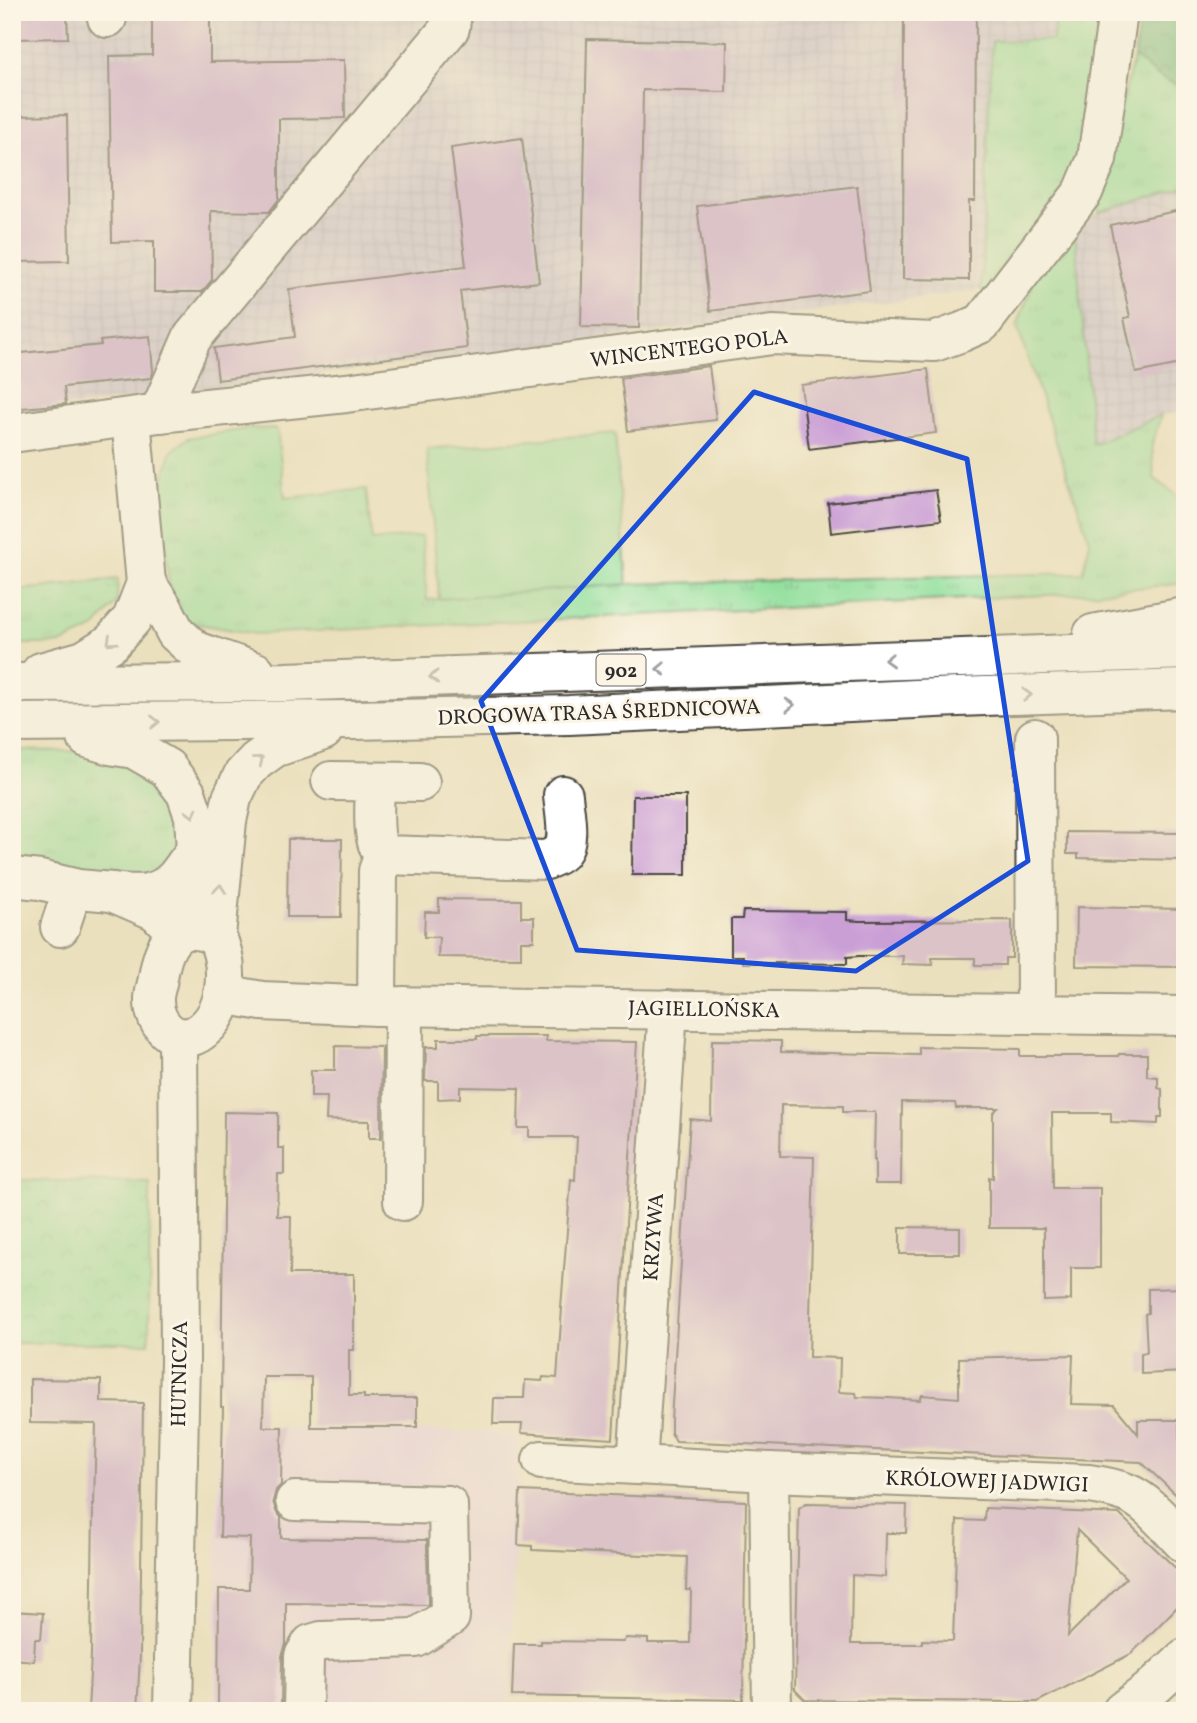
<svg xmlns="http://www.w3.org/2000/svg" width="1197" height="1723" font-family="Vollkorn,serif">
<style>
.built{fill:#ecd1ea}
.industrial{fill:url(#industrial-grid)}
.grass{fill:url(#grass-tufts);stroke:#5e8664;stroke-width:2}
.forest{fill:url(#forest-crowns);stroke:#507458;stroke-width:2}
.park{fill:url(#park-crowns);stroke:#5e8664;stroke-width:2}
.garden{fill:#92e09e;stroke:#5e8664;stroke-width:2}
.building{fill:#ca9fd6;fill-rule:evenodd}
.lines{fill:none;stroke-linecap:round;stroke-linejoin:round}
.minor-casing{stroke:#484641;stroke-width:42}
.major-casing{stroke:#484641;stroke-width:42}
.minor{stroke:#fff;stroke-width:38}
.major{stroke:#fff;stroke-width:38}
.oneway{stroke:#a0a0a0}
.marked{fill:none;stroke:#1d4ed8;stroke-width:5;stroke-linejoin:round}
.labels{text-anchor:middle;stroke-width:6;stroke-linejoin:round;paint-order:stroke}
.shield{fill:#fcf5e5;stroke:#6a6863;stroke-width:2}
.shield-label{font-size:19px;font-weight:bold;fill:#2b2b2b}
.street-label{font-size:21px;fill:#2b2b2b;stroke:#fcf5e5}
</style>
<defs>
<pattern id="industrial-grid" width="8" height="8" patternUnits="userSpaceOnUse" patternTransform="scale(1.75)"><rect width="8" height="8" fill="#cbbfd5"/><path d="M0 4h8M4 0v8" fill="none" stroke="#aea4b7"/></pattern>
<pattern id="grass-tufts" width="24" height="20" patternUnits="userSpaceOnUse" patternTransform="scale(1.75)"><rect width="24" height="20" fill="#92e09e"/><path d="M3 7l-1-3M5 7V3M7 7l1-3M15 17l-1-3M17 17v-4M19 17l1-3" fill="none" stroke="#7ec088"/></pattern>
<pattern id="forest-crowns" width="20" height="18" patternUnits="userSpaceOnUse" patternTransform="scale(1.75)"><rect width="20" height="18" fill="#75be85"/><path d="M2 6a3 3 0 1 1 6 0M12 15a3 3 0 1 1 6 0" fill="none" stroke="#609b6d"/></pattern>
<pattern id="park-crowns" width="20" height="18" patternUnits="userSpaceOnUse" patternTransform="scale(1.75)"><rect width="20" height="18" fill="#92e09e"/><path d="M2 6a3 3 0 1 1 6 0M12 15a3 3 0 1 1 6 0" fill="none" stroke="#7ec088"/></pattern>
</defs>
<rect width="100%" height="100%" fill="#fcf5e5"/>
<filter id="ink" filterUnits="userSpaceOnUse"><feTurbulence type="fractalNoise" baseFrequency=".0143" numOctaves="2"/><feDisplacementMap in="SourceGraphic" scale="14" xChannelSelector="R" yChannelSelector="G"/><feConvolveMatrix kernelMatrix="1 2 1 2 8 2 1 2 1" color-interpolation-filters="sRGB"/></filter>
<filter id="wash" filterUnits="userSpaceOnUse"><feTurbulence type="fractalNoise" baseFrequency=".00686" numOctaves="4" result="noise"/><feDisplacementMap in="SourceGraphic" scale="28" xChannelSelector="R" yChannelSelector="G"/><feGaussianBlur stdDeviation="1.57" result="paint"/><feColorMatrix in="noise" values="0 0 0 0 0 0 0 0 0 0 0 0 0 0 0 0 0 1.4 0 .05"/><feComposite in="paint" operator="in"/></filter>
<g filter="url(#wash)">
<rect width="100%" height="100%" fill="#ebe0bd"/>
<path class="built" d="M218,1425L521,1433L508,1710H214Z"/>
<g class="industrial">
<path d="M12,12H1055L1054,40L992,42L981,290L12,414Z"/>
<path d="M1185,186V412L1161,415L1093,445L1074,221Z"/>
</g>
<g class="grass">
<path d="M1055,12H1102L1085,158L990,296L981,290L992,41L1053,40Z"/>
<path d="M1134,57L1156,75L1185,89V186L1099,213L1103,176Z"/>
<path d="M1074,221L1093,445L1161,415L1152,444L1154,478L1185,502V583L1089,593L256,634L186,622L170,593L159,493L171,452L188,438L253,428L277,429L285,498L366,489L372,541L422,536L427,600L627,584L1083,573L1090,542L1017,326L1035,278Z"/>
<path d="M118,579L117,602L94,629L60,644H12V591Z"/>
<path d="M12,750L113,752L170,786L184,844L155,880L103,872L22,854L12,855Z"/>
</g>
<path class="forest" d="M1141,12H1185V89L1156,75L1134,57Z"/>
<path class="park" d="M12,1180L150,1183L149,1343H12Z"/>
<path class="garden" d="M615,433L627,584L439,599L427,449Z"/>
<g id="blocks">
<g class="building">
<path d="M12,12H67L68,38L12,39Z"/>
<path d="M152,12H210V62L344,60L345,118L279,119V199L269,212L211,211L212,280L202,292H154V241L112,242L109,56L152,55Z"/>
<path d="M904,12H976L975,201H969V280L903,279Z"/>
<path d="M587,39L727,42L726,92L643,90L639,328L581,327Z"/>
<path d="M67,115L69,261L12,262V116Z"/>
<path d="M522,138L539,282L460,291L467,348L218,380L214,348L295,337L289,289L466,266L451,148Z"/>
<path d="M857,186L870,291L710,311L697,206Z"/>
<path d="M1185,209V363L1136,373L1124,318L1130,317L1110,225Z"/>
<path d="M150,336L153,371L151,378L64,387L66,404L12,409V354L101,345L100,341Z"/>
<path d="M709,366L716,420L628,431L621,378Z"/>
<path d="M928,369L936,433L809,449L801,385Z"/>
<path d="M936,490L941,520L831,533L828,503Z"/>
<path d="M633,796H686V875H632Z"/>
<path d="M1067,832L1185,833V860L1078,858V854H1067Z"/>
<path d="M288,839H342L341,917H287Z"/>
<path d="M439,899L521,900V917H534V941H521V958L438,957L439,937H424L425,912H439Z"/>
<path d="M1077,907L1185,909V967L1076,966Z"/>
<path d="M743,911L847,912V920L859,921L1012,920V958H1005V965H975V958H932L933,965L902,964L903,956H859L847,957V964L743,963V956H731V919H742Z"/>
<path d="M477,1036H546V1041L637,1042L613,1439L521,1433L522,1424H493L494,1398H524L525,1380L542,1381L543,1377L557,1378L562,1308H561L571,1179L575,1180L577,1137H529V1128H518L519,1088L460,1087V1098L438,1099V1081H425L426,1047H438V1039H477Z"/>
<path d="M712,1040L781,1041V1052L919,1055V1047L1020,1049V1056H1118L1119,1054H1147V1076L1158,1077V1088L1162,1089V1117H1158V1124L1111,1122V1113H1052L1053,1188H1100V1268H1071V1300L1044,1301V1228H989V1177L993,1178V1113L998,1108H956L955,1103L902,1102L901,1184H875V1160H874L875,1112H843V1106L781,1105L780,1156L814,1157L809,1357L840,1358L839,1392L856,1393L857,1397L888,1398L920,1400L922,1395L959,1398V1358L1073,1355L1071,1404L1114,1405L1138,1434V1420H1179V1437H1185V1503L1141,1462L676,1441L671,1433V1420L690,1119L711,1121Z"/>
<path d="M335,1046L382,1047L381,1138H369V1121L326,1120L327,1097H311V1070H335Z"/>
<path d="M224,1112L278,1113V1148H284V1174H278L277,1216H291L290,1274H354V1350H349V1395H364V1398H417V1427H311V1377H264L263,1427H282L281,1485L276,1490L273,1501L276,1511L281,1517V1538L427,1540L428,1605L286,1603V1644L282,1656L281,1706H218L219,1589H249L250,1538L220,1537L223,1407H221Z"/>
<path d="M900,1227L960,1228V1254H900Z"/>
<path d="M1185,1288V1372L1141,1374V1353L1147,1352L1145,1314L1148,1313V1289Z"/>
<path d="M30,1379L101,1380V1402L143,1403L140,1656L137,1711H88L91,1655L93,1505H94L96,1424L30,1423Z"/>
<path d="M520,1491L746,1501L743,1700L512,1696L514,1644H541V1641L623,1642L626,1638L648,1639V1643H690L691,1590H686L687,1557L532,1550V1546L518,1545Z"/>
<path d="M806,1503L907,1505L906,1533H886L885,1577L852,1575L851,1644H922V1640L953,1641L957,1520L984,1521L985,1508L1119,1514L1185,1577V1599L1131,1654L1037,1702L805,1700L795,1690L799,1508ZM1077,1530L1126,1578L1068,1636Z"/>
<path d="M12,1611L43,1613L41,1639H35L34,1661L12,1659Z"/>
</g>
</g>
</g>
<g filter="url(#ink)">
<use href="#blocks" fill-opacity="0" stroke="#484641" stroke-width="2"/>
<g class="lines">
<defs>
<g id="minor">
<path d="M106,12L107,18"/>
<path d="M159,413L192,338L450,28L452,12"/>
<path d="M12,433L159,413L346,393L772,335L934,342L962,332L982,323L1083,192L1097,159L1118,12"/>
<path d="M1035,738L1036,1014"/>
<path d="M331,781L420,782"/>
<path d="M375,782C375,802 370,842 384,855L546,860C551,858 557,856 561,852C571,840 564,810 563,795"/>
<path d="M12,877L40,880L78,889L112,892L156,911L177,933"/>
<path d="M60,927L73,888"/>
<path d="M185,929L202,931L216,936C230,963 229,1009 203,1030C179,1050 153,1027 154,999C154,992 157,985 158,978C161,959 166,938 185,929Z"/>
<path d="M223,994L262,1001L377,1006L1185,1016"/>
<path d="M377,1006L378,871L384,855"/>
<path d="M403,1201L404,1006"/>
<path d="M542,1460L769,1472L1089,1484C1102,1486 1115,1488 1127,1493C1149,1502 1168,1527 1185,1544"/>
<path d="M637,1465L668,1009"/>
<path d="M769,1472L772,1711"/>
<path d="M295,1501L448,1505L450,1617L416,1638L321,1641L311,1644L304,1656L303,1711"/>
<path d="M173,1711L180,1359L178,1037"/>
<path d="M1122,1711L1149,1691L1185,1658"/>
</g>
<g id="major">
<path d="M146,583L163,608L176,633L196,651L256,672"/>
<path d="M1093,634L1185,617"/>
<path d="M41,672L84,660L111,643L132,619L146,583L131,418"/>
<path d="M12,683L285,682L1185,650"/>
<path d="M12,723L355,720L569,715L958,697L1185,689"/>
<path d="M87,738L110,745L134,749L167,768L186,793L194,816L196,851L185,929"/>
<path d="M112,892C135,895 158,897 175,878C183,869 188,859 196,851"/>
<path d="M216,936L227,821L232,798L243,775L256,761L274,748L323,731"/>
</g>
</defs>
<use href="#minor" class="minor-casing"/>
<use href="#major" class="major-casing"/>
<use href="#minor" class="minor"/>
<use href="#major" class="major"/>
</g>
<defs><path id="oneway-chevron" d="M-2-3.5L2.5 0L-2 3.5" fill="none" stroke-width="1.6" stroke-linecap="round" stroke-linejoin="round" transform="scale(1.75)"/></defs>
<g class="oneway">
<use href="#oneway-chevron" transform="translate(111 641) rotate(138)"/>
<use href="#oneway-chevron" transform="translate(889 660) rotate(178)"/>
<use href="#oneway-chevron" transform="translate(661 669) rotate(178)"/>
<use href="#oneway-chevron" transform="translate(434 677) rotate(178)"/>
<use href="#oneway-chevron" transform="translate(1027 695) rotate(-2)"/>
<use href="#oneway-chevron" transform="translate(790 705) rotate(-3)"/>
<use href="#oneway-chevron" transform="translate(155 722) rotate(-1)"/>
<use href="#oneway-chevron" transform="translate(259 760) rotate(-40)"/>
<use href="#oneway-chevron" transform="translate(192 813) rotate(76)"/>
<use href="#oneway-chevron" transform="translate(220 889) rotate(-84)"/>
</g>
</g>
<path d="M0 0H1197V1723H0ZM754,392L967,459L1028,861L856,971L577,950L481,701Z" fill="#ebe0bd" fill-opacity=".55" fill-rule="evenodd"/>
<path class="marked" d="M754,392L967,459L1028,861L856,971L577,950L481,701Z"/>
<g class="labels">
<rect class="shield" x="596.5" y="654.5" width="49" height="31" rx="5"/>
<g class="shield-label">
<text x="621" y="677">902</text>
</g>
<g class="street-label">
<text transform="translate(689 348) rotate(-7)" y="7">WINCENTEGO POLA</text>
<text transform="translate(599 712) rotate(-2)" y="7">DROGOWA TRASA ŚREDNICOWA</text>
<text transform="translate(704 1009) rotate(1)" y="7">JAGIELLOŃSKA</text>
<text transform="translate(653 1237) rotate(-86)" y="7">KRZYWA</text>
<text transform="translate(179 1374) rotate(-89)" y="7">HUTNICZA</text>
<text transform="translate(987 1481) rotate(2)" y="7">KRÓLOWEJ JADWIGI</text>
</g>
</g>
<rect width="1197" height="1723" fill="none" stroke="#fcf5e5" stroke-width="42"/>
</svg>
